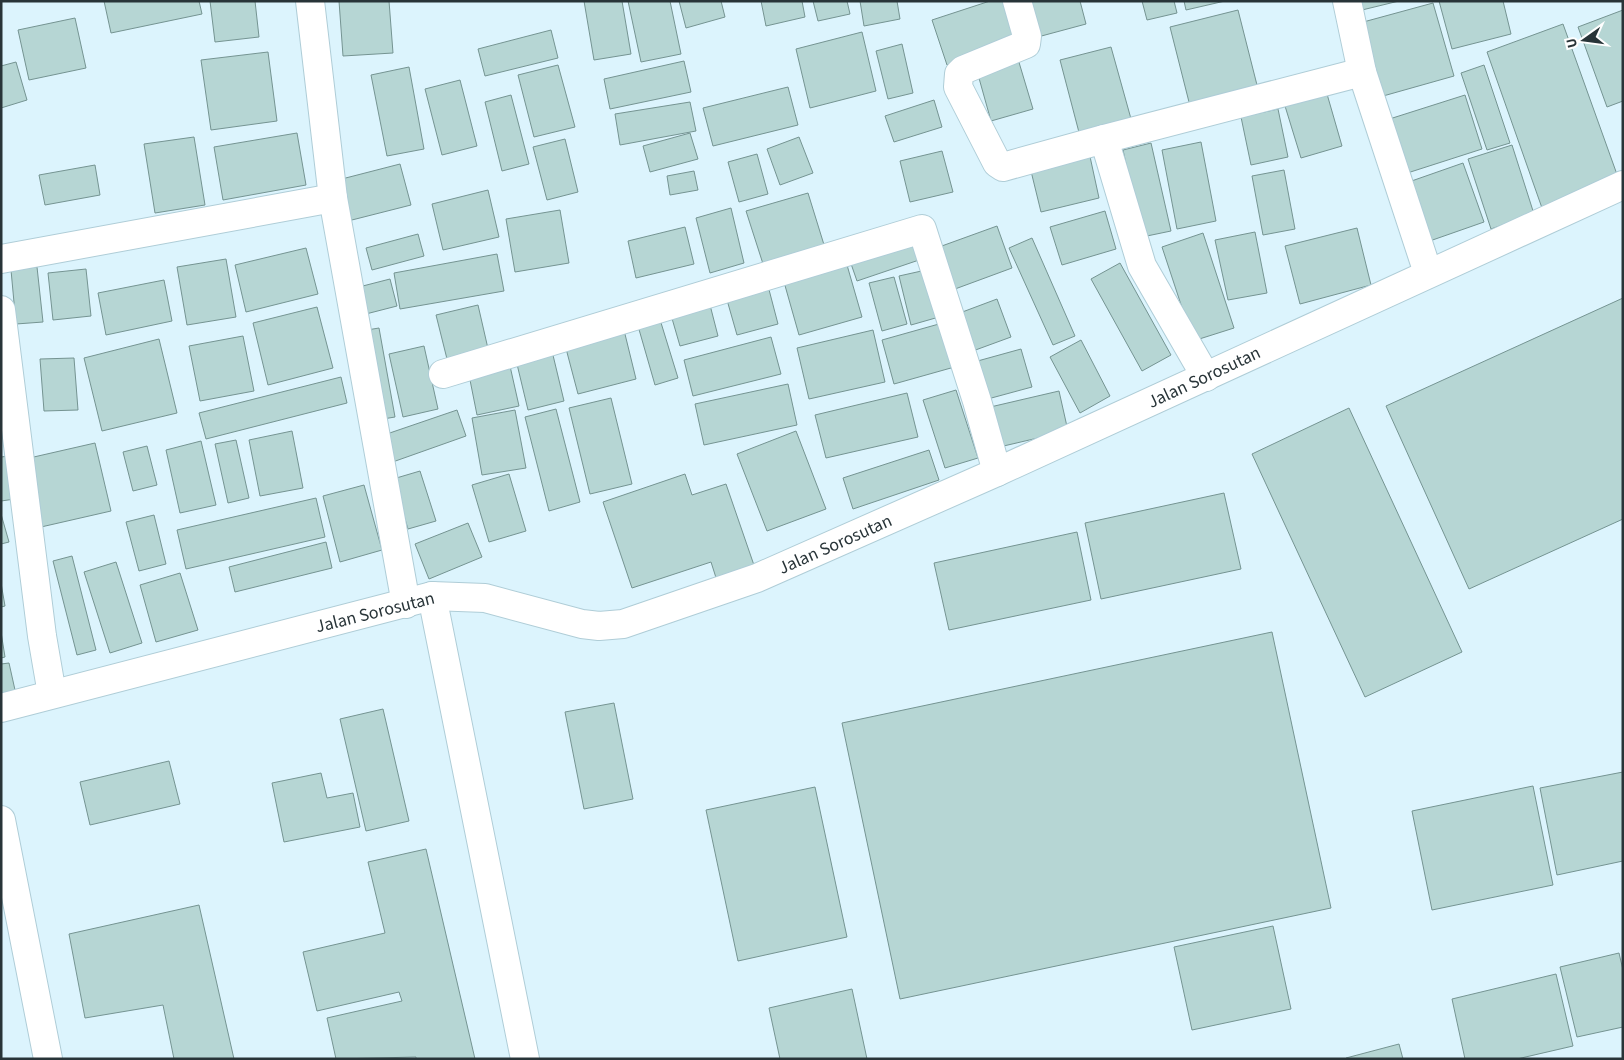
<svg xmlns="http://www.w3.org/2000/svg" width="1624" height="1060" font-family="'Source Sans 3',sans-serif">
<style>
.building{fill:#b6d6d4;stroke:#759492}
.lines{fill:none;stroke-linecap:round;stroke-linejoin:round}
.minor-casing{stroke:#afcdd7;stroke-width:30}
.minor{stroke:#fff;stroke-width:28}
.labels{text-anchor:middle;stroke-width:4;stroke-linejoin:round;paint-order:stroke}
.street-label{font-size:18px;fill:#283438;stroke:#fff}
</style>
<rect width="100%" height="100%" fill="#dcf4fd"/>
<g class="building">
<path d="M104,1H199L202,14L111,33Z"/>
<path d="M210,1H255L259,37L215,42Z"/>
<path d="M339,1H389L393,53L343,56Z"/>
<path d="M584,1H622L631,54L594,60Z"/>
<path d="M628,1H670L681,54L641,62Z"/>
<path d="M679,1H721L725,17L686,28Z"/>
<path d="M761,1H802L805,17L766,26Z"/>
<path d="M813,1H847L850,14L818,21Z"/>
<path d="M860,1H897L900,19L864,26Z"/>
<path d="M990,1H1005L1018,41L947,65L932,20Z"/>
<path d="M1024,1H1080L1086,24L1034,38Z"/>
<path d="M1142,1H1174L1177,13L1147,20Z"/>
<path d="M1184,1H1225L1186,10Z"/>
<path d="M1360,1H1399L1362,10Z"/>
<path d="M1439,1H1503L1511,34L1452,49Z"/>
<path d="M1433,3L1454,76L1376,98L1356,24Z"/>
<path d="M1238,10L1258,89L1190,106L1170,27Z"/>
<path d="M1623,10V101L1607,107L1578,27Z"/>
<path d="M75,18L86,68L29,80L18,30Z"/>
<path d="M1563,24L1619,180L1542,208L1487,52Z"/>
<path d="M551,30L558,58L485,76L478,49Z"/>
<path d="M862,32L876,91L810,108L796,49Z"/>
<path d="M902,44L913,93L888,99L876,51Z"/>
<path d="M1111,47L1133,126L1081,140L1060,60Z"/>
<path d="M268,52L277,121L211,130L201,60Z"/>
<path d="M1018,59L1033,109L991,121L977,71Z"/>
<path d="M684,61L691,92L610,109L604,79Z"/>
<path d="M16,62L27,100L1,108V66Z"/>
<path d="M558,65L575,127L534,137L518,75Z"/>
<path d="M1484,65L1510,143L1487,150L1461,73Z"/>
<path d="M409,67L424,149L387,156L371,75Z"/>
<path d="M460,80L477,146L442,155L425,89Z"/>
<path d="M788,87L798,125L713,146L703,108Z"/>
<path d="M1327,94L1342,146L1301,158L1285,106Z"/>
<path d="M511,95L529,164L502,171L485,102Z"/>
<path d="M1465,95L1482,149L1398,176L1380,122Z"/>
<path d="M934,100L942,127L894,142L885,116Z"/>
<path d="M690,102L696,131L620,145L615,114Z"/>
<path d="M1278,109L1288,157L1251,165L1241,117Z"/>
<path d="M297,133L306,185L223,200L214,147Z"/>
<path d="M690,133L698,159L650,172L643,146Z"/>
<path d="M194,137L205,205L155,213L144,144Z"/>
<path d="M799,137L813,173L780,185L767,149Z"/>
<path d="M565,139L578,192L547,200L533,147Z"/>
<path d="M1201,142L1216,221L1177,229L1162,150Z"/>
<path d="M1151,143L1171,231L1142,237L1123,150Z"/>
<path d="M1512,145L1534,214L1491,229L1468,159Z"/>
<path d="M942,151L953,192L910,202L900,161Z"/>
<path d="M1089,152L1099,198L1041,212L1030,167Z"/>
<path d="M757,154L768,194L739,202L728,162Z"/>
<path d="M1463,163L1484,222L1424,243L1403,184Z"/>
<path d="M400,164L411,205L344,222L334,181Z"/>
<path d="M95,165L100,195L45,205L39,175Z"/>
<path d="M1284,170L1295,229L1263,235L1252,176Z"/>
<path d="M694,171L698,190L670,195L667,176Z"/>
<path d="M488,190L499,237L443,250L432,204Z"/>
<path d="M808,193L825,248L764,267L746,211Z"/>
<path d="M731,208L744,263L710,273L696,218Z"/>
<path d="M560,210L569,263L515,272L506,219Z"/>
<path d="M1105,211L1116,249L1062,265L1050,227Z"/>
<path d="M997,226L1012,268L955,289L939,247Z"/>
<path d="M685,227L694,264L636,278L628,241Z"/>
<path d="M1357,228L1371,285L1300,304L1285,246Z"/>
<path d="M1255,232L1267,293L1228,300L1215,240Z"/>
<path d="M1203,233L1234,328L1193,341L1162,247Z"/>
<path d="M418,234L424,256L372,270L366,248Z"/>
<path d="M914,236L922,259L857,281L849,258Z"/>
<path d="M1032,238L1075,336L1053,345L1009,248Z"/>
<path d="M306,248L318,294L246,312L235,265Z"/>
<path d="M497,254L504,291L400,309L394,273Z"/>
<path d="M226,259L236,317L187,325L177,267Z"/>
<path d="M1120,263L1171,355L1142,371L1091,279Z"/>
<path d="M847,265L862,317L799,335L784,282Z"/>
<path d="M37,267L43,322L16,324L11,270Z"/>
<path d="M86,269L91,316L53,320L48,273Z"/>
<path d="M926,270L939,317L911,325L899,276Z"/>
<path d="M894,277L907,324L882,331L869,283Z"/>
<path d="M390,279L397,306L362,315L355,288Z"/>
<path d="M164,280L172,321L106,335L98,293Z"/>
<path d="M767,282L778,324L737,335L725,293Z"/>
<path d="M1623,298V519L1469,589L1386,406Z"/>
<path d="M997,299L1011,337L970,352L957,314Z"/>
<path d="M478,305L489,353L448,363L436,315Z"/>
<path d="M710,305L718,336L680,346L671,315Z"/>
<path d="M317,307L333,368L268,385L253,323Z"/>
<path d="M658,313L678,378L655,385L636,319Z"/>
<path d="M946,322L958,366L894,384L882,340Z"/>
<path d="M623,326L636,379L578,394L564,341Z"/>
<path d="M379,328L395,417L377,420L361,331Z"/>
<path d="M873,330L885,382L809,399L797,348Z"/>
<path d="M243,336L254,391L200,401L189,346Z"/>
<path d="M771,337L781,374L693,396L684,360Z"/>
<path d="M159,339L177,413L102,431L84,358Z"/>
<path d="M1081,340L1110,396L1080,413L1050,357Z"/>
<path d="M424,346L438,409L403,417L389,354Z"/>
<path d="M1021,349L1032,387L984,400L974,362Z"/>
<path d="M552,351L564,401L528,410L516,360Z"/>
<path d="M74,358L78,410L44,411L40,359Z"/>
<path d="M510,366L519,406L477,415L469,375Z"/>
<path d="M341,377L347,403L206,439L199,413Z"/>
<path d="M788,384L797,425L704,445L695,404Z"/>
<path d="M956,390L978,458L945,468L923,400Z"/>
<path d="M1059,391L1068,431L995,448L986,408Z"/>
<path d="M907,393L918,437L826,458L815,415Z"/>
<path d="M611,398L632,484L590,494L569,408Z"/>
<path d="M1349,408L1462,652L1365,697L1252,454Z"/>
<path d="M556,409L580,502L549,511L525,417Z"/>
<path d="M457,410L466,436L387,464L378,437Z"/>
<path d="M515,410L526,468L482,475L472,418Z"/>
<path d="M292,431L303,488L260,496L249,440Z"/>
<path d="M796,431L826,509L767,531L737,454Z"/>
<path d="M236,440L249,498L228,503L215,444Z"/>
<path d="M201,441L216,505L180,513L166,450Z"/>
<path d="M95,443L111,511L41,527L25,459Z"/>
<path d="M147,446L157,485L133,491L123,452Z"/>
<path d="M929,450L939,480L853,509L843,478Z"/>
<path d="M9,456L15,499L1,501V457Z"/>
<path d="M420,471L436,521L408,529L393,479Z"/>
<path d="M509,474L526,531L489,542L472,485Z"/>
<path d="M685,474L692,495L726,484L756,571L718,584L711,562L632,588L603,502Z"/>
<path d="M364,485L382,550L340,562L323,496Z"/>
<path d="M1224,493L1241,569L1101,599L1085,523Z"/>
<path d="M316,498L325,537L186,569L177,530Z"/>
<path d="M1,514L9,542L1,544Z"/>
<path d="M154,515L166,564L139,571L126,522Z"/>
<path d="M468,523L482,557L429,579L415,544Z"/>
<path d="M1077,532L1091,600L949,630L934,563Z"/>
<path d="M326,542L332,568L235,592L229,567Z"/>
<path d="M72,556L96,650L77,655L53,561Z"/>
<path d="M116,562L142,643L110,653L84,572Z"/>
<path d="M180,573L198,630L156,642L140,585Z"/>
<path d="M1,583L5,606L1,607Z"/>
<path d="M1,632L5,657L1,658Z"/>
<path d="M1272,632L1331,908L900,999L842,723Z"/>
<path d="M9,663L17,699L1,702V664Z"/>
<path d="M614,703L633,799L584,809L565,712Z"/>
<path d="M383,709L409,821L366,831L340,719Z"/>
<path d="M169,761L180,804L90,825L80,782Z"/>
<path d="M1623,772V861L1557,875L1540,788Z"/>
<path d="M321,773L327,798L353,793L360,827L284,842L272,783Z"/>
<path d="M1533,786L1553,885L1432,910L1412,811Z"/>
<path d="M815,787L847,937L738,961L706,810Z"/>
<path d="M426,849L475,1059H416V1057L336,1059L327,1018L402,1001L399,992L317,1011L303,952L385,933L368,862Z"/>
<path d="M199,905L234,1059H174L163,1005L85,1018L69,934Z"/>
<path d="M1273,926L1291,1009L1192,1030L1174,947Z"/>
<path d="M1619,953L1623,970V1027L1577,1037L1560,967Z"/>
<path d="M1556,974L1573,1046L1517,1059H1465L1452,999Z"/>
<path d="M852,989L867,1059H780L769,1008Z"/>
<path d="M1399,1044L1403,1059H1346V1058Z"/>
</g>
<g class="lines">
<defs>
<g id="minor">
<path d="M310,1L333,198L406,604"/>
<path d="M1017,1L1027,36L1026,44L963,70L959,74L958,87L997,163L1003,167L1104,139L1142,266L1206,377"/>
<path d="M1347,1L1362,72L1428,273"/>
<path d="M1104,139L1362,72"/>
<path d="M1,259L333,198"/>
<path d="M1,310L42,636L52,694"/>
<path d="M443,374L922,229L977,401L997,472"/>
<path d="M432,596L525,1059"/>
<path d="M1,708L432,596L485,598L582,624L599,626L623,624L757,578L997,472L1623,185"/>
<path d="M1,820L48,1059"/>
</g>
</defs>
<use href="#minor" class="minor-casing"/>
<use href="#minor" class="minor"/>
</g>
<g class="labels">
<g class="street-label">
<text transform="translate(1204 377) rotate(-25)" y="6">Jalan Sorosutan</text>
<text transform="translate(835 544) rotate(-24)" y="6">Jalan Sorosutan</text>
<text transform="translate(375 612) rotate(-14)" y="6">Jalan Sorosutan</text>
</g>
</g>
<rect width="1624" height="1060" fill="none" stroke="#283438" stroke-width="5"/>
<g transform="translate(1584 40) rotate(256)" stroke="#ffffff" stroke-width="4" paint-order="stroke">
<path d="M0-4L9 19L0 12L-9 19Z" fill="#283438"/>
<text y="-8" font-size="14" font-weight="bold" text-anchor="middle" fill="#283438">U</text>
</g>
</svg>
